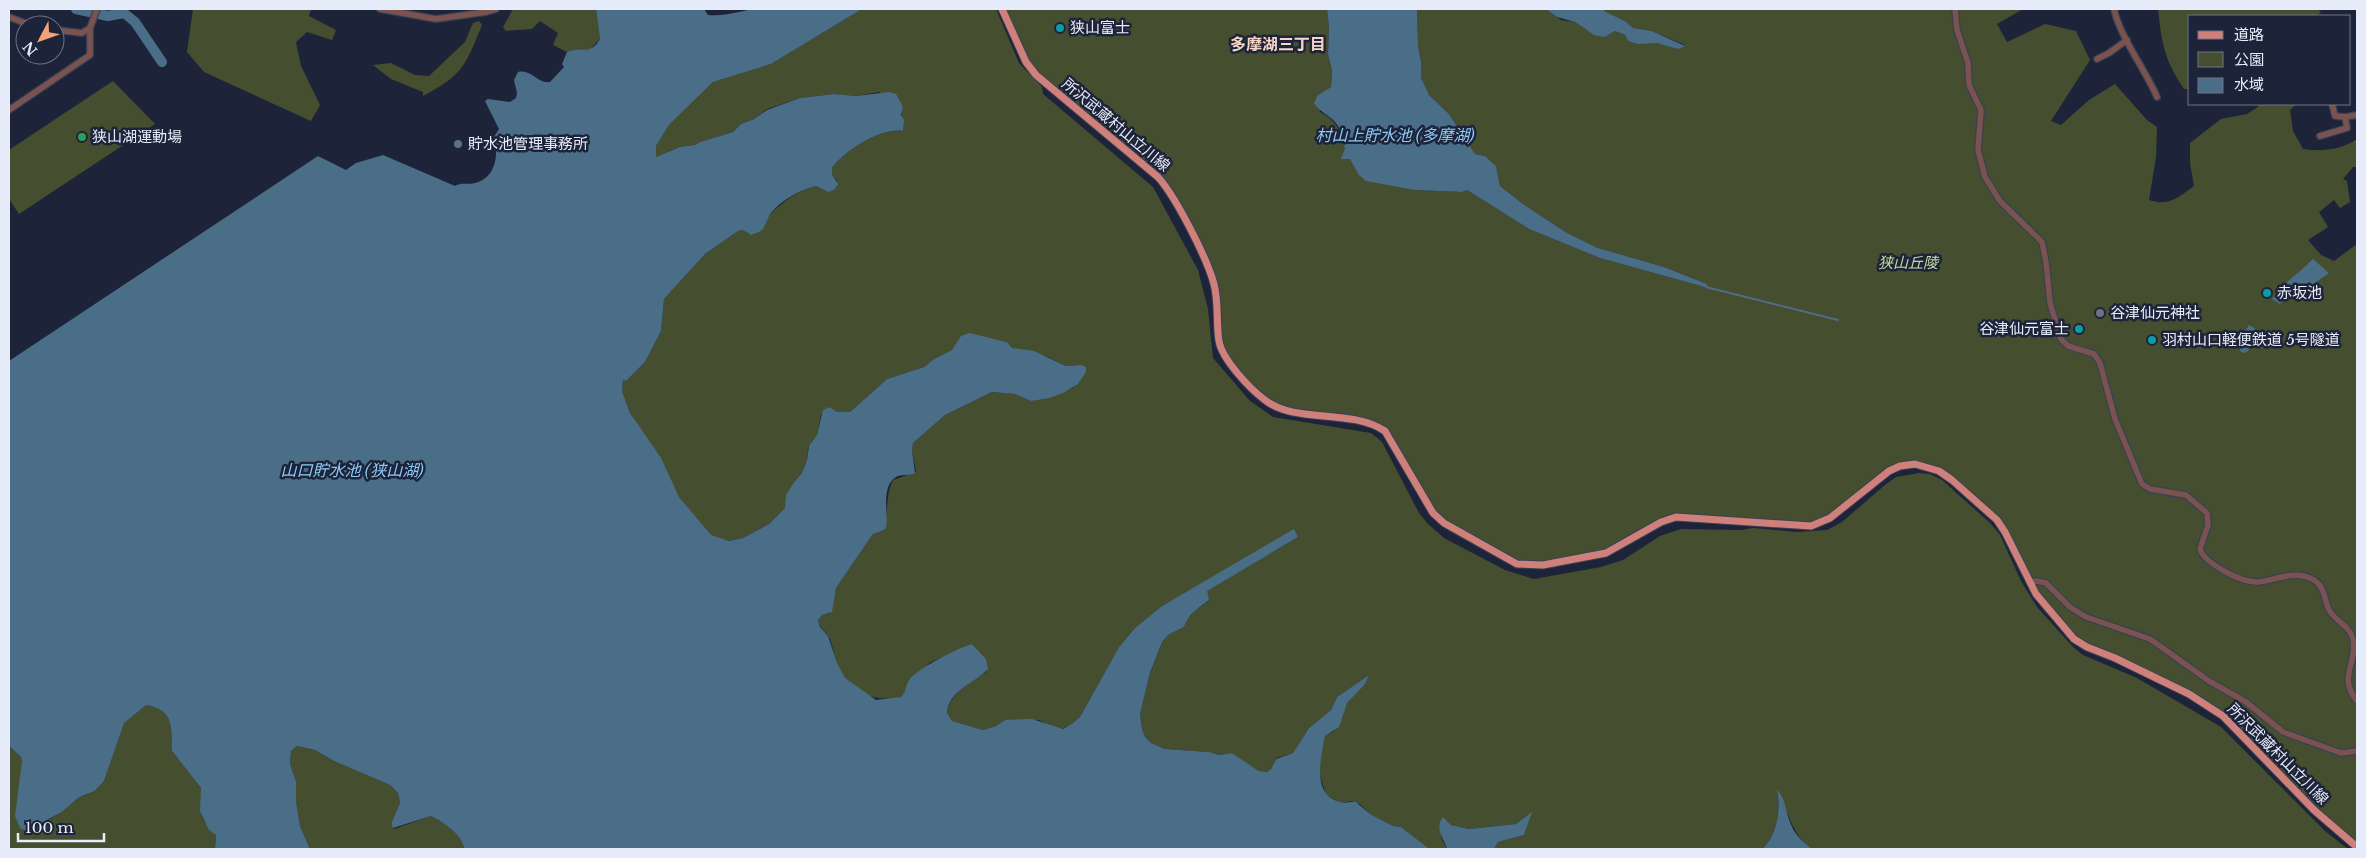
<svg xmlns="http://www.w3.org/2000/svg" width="2366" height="858" font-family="'Libre Baskerville','Noto Sans JP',serif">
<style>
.green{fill:#454f30}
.water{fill:#4b6e88}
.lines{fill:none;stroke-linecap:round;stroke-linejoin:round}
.stream{stroke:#4b6e88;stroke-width:2}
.river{stroke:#4b6e88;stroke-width:10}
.minor-casing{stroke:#394054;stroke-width:8}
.major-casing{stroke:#394054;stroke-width:9}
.minor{stroke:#7a5350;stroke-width:5.5}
.major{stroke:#cf807b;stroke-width:7}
.culture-dot{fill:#0f9aa8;stroke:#1d2439;stroke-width:2}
.leisure-dot{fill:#2e9e5b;stroke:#1d2439;stroke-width:2}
.service-dot{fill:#5c6f8a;stroke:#1d2439;stroke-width:2}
.worship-dot{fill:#6b7280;stroke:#1d2439;stroke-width:2}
.labels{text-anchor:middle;stroke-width:5;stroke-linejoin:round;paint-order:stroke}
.poi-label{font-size:15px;fill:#e7ecfa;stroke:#1d2439;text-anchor:start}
.street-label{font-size:15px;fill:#e7ecfa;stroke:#1d2439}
.park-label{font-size:15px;font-style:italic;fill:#c6dc9c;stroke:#1d2439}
.neighbourhood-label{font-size:16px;font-weight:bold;fill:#f5d6c7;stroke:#1d2439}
.water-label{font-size:16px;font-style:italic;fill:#8dc9f5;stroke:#1d2439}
</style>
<rect width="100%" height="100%" fill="#1d2439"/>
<g class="green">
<path d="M193,9H311L309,16L336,30L332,40L307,32L296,42L301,66L320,105L311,121L204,72L187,52Z"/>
<path d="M513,9H596L600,39L588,51L573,50L567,52L553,45L558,33L540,21L532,29L506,31L503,27Z"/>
<path d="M862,9H996L1019,63L1042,87L1043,94L1153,187L1198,270L1208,309L1213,358L1250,401L1273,417L1371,433L1382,442L1419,513L1428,524L1444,538L1505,570L1534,579L1601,567L1623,560L1660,536L1681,529L1741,530L1753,528L1797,532L1827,530L1842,522L1885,485L1896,477L1919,473L1930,474L1942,480L1990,523L2000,535L2021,581L2037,607L2073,647L2083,655L2137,678L2221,727L2325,831L2348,849H1812C1789,831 1791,814 1777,791C1781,808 1776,838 1762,849H1494L1498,842L1524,835L1531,813L1516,824L1469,829L1451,825L1444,818L1441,837L1447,849L1426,848L1401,827L1393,826L1370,814L1360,804L1352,801L1341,803L1326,795L1319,772V762L1325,736L1334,731L1347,703L1369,675L1337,697L1331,710L1309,728L1293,753L1276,758L1271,769L1267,772L1259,771L1232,753L1219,755L1209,752L1165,749L1151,743L1145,737L1142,729L1140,714L1150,674L1162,642L1168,635L1184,627C1188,614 1199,608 1209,601L1206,591L1298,537L1294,530L1162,606L1135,628L1119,647L1080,717L1073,723L1062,729L1052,727L1039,720H1005L996,726L983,730L952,721L947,713C948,695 972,681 986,672V659L972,644L931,662L913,676L902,697C878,702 854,695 841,673C835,662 834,650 830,639C827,632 819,628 818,620L821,615L830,613L836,588L873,534L882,531C890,517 884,498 893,480L916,472L912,450L913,443L945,415L992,392L1015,394L1031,401L1072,388L1080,382L1081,365L1066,366L1046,356L1012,348L1007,342L994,339L960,338L956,347L952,350L934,359L924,367L887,379L850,412H837L830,407L821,415L817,435L808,448L807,460L802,473L795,481L785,508L769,524L743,538L729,541L711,536L679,497L630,413L622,391L623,380L626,381L645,362L661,331L664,299L705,254L738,231L743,230L749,234C770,216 788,192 816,186L828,192L837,181L832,174V168C844,151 881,127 903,131C904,122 900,115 903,107L879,92L856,96L834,94L800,98L767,109L754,119L741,124L733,132L700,142L695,145L680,147L656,157V146L669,125L713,82L771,64Z"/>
<path d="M1002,9H1327L1329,27L1328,54L1332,71L1331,87L1318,95L1320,112C1340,123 1338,130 1346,149C1349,158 1354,166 1358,174L1415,190L1462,192L1467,190L1529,229L1600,258L1708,288L1707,284L1664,267L1598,248L1567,233L1523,204L1500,186L1496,166L1485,156L1475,154L1449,114L1429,95L1420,78L1421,62L1418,46L1417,9H1546L1561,20L1575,22L1585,29L1605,37L1615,31L1625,35L1628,41C1638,44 1646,42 1657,43C1670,44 1669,48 1685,45L1652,31L1633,28L1625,21L1604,11V9H2023L1997,24L2007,42L2045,24L2076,31L2090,60L2051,121L2061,125L2089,100L2115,84L2147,120L2157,127L2156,157L2149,200C2168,207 2179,197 2194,186L2190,163V143L2221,119L2247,114L2258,107V104H2297L2290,110L2293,131L2303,149C2321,152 2341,150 2357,139V167H2353L2343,179L2347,181L2350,202L2340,208L2334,200L2319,212L2328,227L2308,240L2321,255L2334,261L2357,244V847L2223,716L2189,694L2087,647L2044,605L2005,532L1988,510L1927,466H1900L1830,518L1811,526L1676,517L1613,550L1543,565L1517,564L1439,519L1393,443L1376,425L1284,409L1264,400L1222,351L1213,281L1167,189L1036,75Z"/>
<path d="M2158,9H2318L2321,13L2314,16H2190V89H2184C2164,59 2162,44 2158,9Z"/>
<path d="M479,21L482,25C465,66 463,75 423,96V92L391,79L373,65L391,63L415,75L429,76L465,42L473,23Z"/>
<path d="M113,81L155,124L19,214L9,199V150Z"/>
<path d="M146,705C175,710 171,728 172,751L201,788C203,816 195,811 216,835L215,849H9V746L21,757L22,762L29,831L62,812L78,798L86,795L104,781L124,722Z"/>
<path d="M297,746L315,750L334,761L390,785L398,793L400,803L391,824L394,829L431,816C443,822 463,835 464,849H310L300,826L296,801V781L290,764L291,751Z"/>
</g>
<g class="water">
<path d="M596,9H704L708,15C726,17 741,10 758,9C792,6 828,9 862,9L771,64L713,82L669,125L656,146V157L680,147L695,145L700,142L733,132L741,124L754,119L767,110L800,98L834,94L856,96L889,92L896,94L903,107L901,115L904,120L903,131C881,127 844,151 832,168V174L838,184L834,190L828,192L816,186C799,190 782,200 771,213C767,218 766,226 761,231L751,235L743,230L738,231L705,254L664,299L661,331L645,362L626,381L623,380L622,391L630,413L661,458L679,497L711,535L729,541L743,538L769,524L785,508L786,495L795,481L802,473L807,460L809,446L817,435L823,410L830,407L837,412H850L887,379L924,367L934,359L952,350L961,336L969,333L1007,342L1012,348L1034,351L1066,366L1081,365L1086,367V372L1078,384L1063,393L1049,398L1031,401L1015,394L992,392L945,415L913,443L912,450L915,473C909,476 901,474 896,477C880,487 889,514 886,528L882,531L873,534L836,588L832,612L822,615L818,620L820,627L828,636L837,663L845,678L876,700L901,697C907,691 905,685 910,679C918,668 958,648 972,644L986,659L988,669C975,683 948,691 947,713L952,721L983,730L996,726L1005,720L1032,719L1063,729L1073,723L1080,717L1119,647L1135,628L1162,606L1294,529L1298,537L1207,591L1209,600C1199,608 1188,614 1184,627L1168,635L1162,642L1150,673L1140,714L1142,729L1145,737L1151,743L1165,749L1209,752L1219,755L1232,753L1259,771L1267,772L1271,769L1276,759L1293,753L1309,728L1331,710L1337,697L1369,675L1365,684L1347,703L1339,727L1325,736C1321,757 1311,795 1340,802C1346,804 1350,801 1356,802L1370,814L1393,826L1401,827L1429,849H464C463,835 443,822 431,816L393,828L391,824L400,803L398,793L390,785L334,761L315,750L297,746L291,751L290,764L296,781V801L300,826L310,849H215L216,835L209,830L200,811L201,788L172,751C171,728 175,710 146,705L124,723L104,781L94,791L78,798L62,812L26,831L20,828L15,816L22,762L21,757L9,746V361L318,156L346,170L356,163L383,155L455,186C461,182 468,185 475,183C496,178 499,154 494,137L499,129L485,101L488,99L510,102L516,98L517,93L514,80L518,72C532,69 537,84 550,82L564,67L562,64L567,52C582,46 590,56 600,39Z"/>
<path d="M1327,9H1417L1418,46L1421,62V78L1429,95L1449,114L1475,154L1485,156L1496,166L1500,186L1523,204L1567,233L1598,248L1664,267L1707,284L1708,288L1600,258L1529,229L1467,190L1462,192L1415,190L1366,181L1358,174L1350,159H1341L1345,149C1343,139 1341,126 1332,119C1325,113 1319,111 1314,103L1318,95L1331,87L1332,71L1328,54L1329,27Z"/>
<path d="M1546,9H1604V11L1625,21L1633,28L1652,31L1685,46L1678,49L1657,43L1638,44L1628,41L1625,35L1615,31L1605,37L1594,35L1575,22L1557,17Z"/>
<path d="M2313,259L2329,273L2302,292L2287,293L2280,304L2272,299C2282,283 2300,273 2313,259Z"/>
<path d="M2249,325L2259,331L2248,351L2244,353L2240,351L2241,338Z"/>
<path d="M1777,790C1786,799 1785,810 1790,822C1794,834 1802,841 1812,849H1762C1777,837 1781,807 1777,790Z"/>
<path d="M1532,812L1524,835L1498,842L1494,849H1447C1444,838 1434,829 1443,817L1451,825L1469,829L1516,824Z"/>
</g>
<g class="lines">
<path class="stream" d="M1706,287L1838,320"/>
<path class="river" d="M76,9L108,16L124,13L135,22L162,62"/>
<defs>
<g id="minor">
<path d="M380,9L436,19L486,12L496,9"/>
<path d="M1955,9L1957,30L1968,63L1969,85L1981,110L1978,150L1985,177L2000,201L2042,242L2046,262L2050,303L2061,339L2068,346L2094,354L2100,363L2115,419L2142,484L2150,489L2186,495L2207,513L2208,525L2200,549C2205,564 2242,583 2258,582C2276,580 2296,569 2314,580C2325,587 2324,599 2329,610C2335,621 2350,626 2353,639C2358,664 2337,676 2357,701"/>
<path d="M2114,9C2120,37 2145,69 2157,97"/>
<path d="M9,17L30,25"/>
<path d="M55,30L82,33L90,28"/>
<path d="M2097,59L2109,53L2127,40"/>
<path d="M2332,104L2335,116L2345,117L2357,115"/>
<path d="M9,110L90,55V28L97,9"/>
<path d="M2320,136L2347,128L2345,117"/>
<path d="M2030,582L2037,581L2046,583L2070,607L2086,617L2150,639L2209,681L2246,702L2283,732L2341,753L2357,751"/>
</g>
<path id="major" d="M1002,9L1026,62L1036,75L1158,177C1176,197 1207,258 1214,284C1219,303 1216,322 1219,341C1222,359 1250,389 1265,400C1295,424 1350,408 1385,431L1433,513L1444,523L1517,564L1543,565L1606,553L1661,522L1676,517L1811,526L1830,518L1889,471L1900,466L1915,464L1939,471L1952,480L1997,520L2005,532L2036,594L2074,639L2087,647L2115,658L2189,694L2223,716L2314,810L2357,847"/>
</defs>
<use href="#minor" class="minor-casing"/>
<use href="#major" class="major-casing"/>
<use href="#minor" class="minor"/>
<use href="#major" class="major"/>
</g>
<g class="culture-dot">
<circle cx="1060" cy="28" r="5"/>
<circle cx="2267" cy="293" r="5"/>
<circle cx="2079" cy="329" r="5"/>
<circle cx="2152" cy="340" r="5"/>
</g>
<circle class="leisure-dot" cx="82" cy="137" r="5"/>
<circle class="service-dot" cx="458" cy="144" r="5"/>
<circle class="worship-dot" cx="2100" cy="313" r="5"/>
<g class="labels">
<g class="poi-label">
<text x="1070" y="33">狭山富士</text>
<text x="92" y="142">狭山湖運動場</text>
<text x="468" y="149">貯水池管理事務所</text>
<text x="2277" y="298">赤坂池</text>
<text x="2110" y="318">谷津仙元神社</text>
<text x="2069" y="334" text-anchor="end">谷津仙元富士</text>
<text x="2162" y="345">羽村山口軽便鉄道 5号隧道</text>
</g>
<g class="street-label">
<text transform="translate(1116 125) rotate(40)" y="5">所沢武蔵村山立川線</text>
<text transform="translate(2278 754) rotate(45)" y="5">所沢武蔵村山立川線</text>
</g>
<g class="park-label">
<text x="1908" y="268">狭山丘陵</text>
</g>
<g class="neighbourhood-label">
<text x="1278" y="50">多摩湖三丁目</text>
</g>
<g class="water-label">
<text x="1395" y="141">村山上貯水池 (多摩湖)</text>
<text x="352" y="476">山口貯水池 (狭山湖)</text>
</g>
</g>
<rect width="2366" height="858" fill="none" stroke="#e7ecfa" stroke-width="20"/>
<rect x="2188" y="15" width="162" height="90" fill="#1d2439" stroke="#6e7486"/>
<rect x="2198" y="31" width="25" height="8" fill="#cf807b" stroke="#6e7486"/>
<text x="2234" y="40" font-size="15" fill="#e7ecfa">道路</text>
<rect x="2198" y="52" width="25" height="15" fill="#454f30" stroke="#6e7486"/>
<text x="2234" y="65" font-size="15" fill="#e7ecfa">公園</text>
<rect x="2198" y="78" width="25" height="15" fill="#4b6e88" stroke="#6e7486"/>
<text x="2234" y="90" font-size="15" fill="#e7ecfa">水域</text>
<g transform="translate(40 40) rotate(229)"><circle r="24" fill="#1d2439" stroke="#6e7486"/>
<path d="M0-4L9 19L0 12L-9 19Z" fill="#f0a27a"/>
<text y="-8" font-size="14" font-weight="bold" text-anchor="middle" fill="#e7ecfa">N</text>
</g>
<path d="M18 833v8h86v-8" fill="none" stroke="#e7ecfa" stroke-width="2.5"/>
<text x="25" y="833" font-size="15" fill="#e7ecfa" stroke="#1d2439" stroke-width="4" paint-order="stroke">100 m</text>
</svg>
